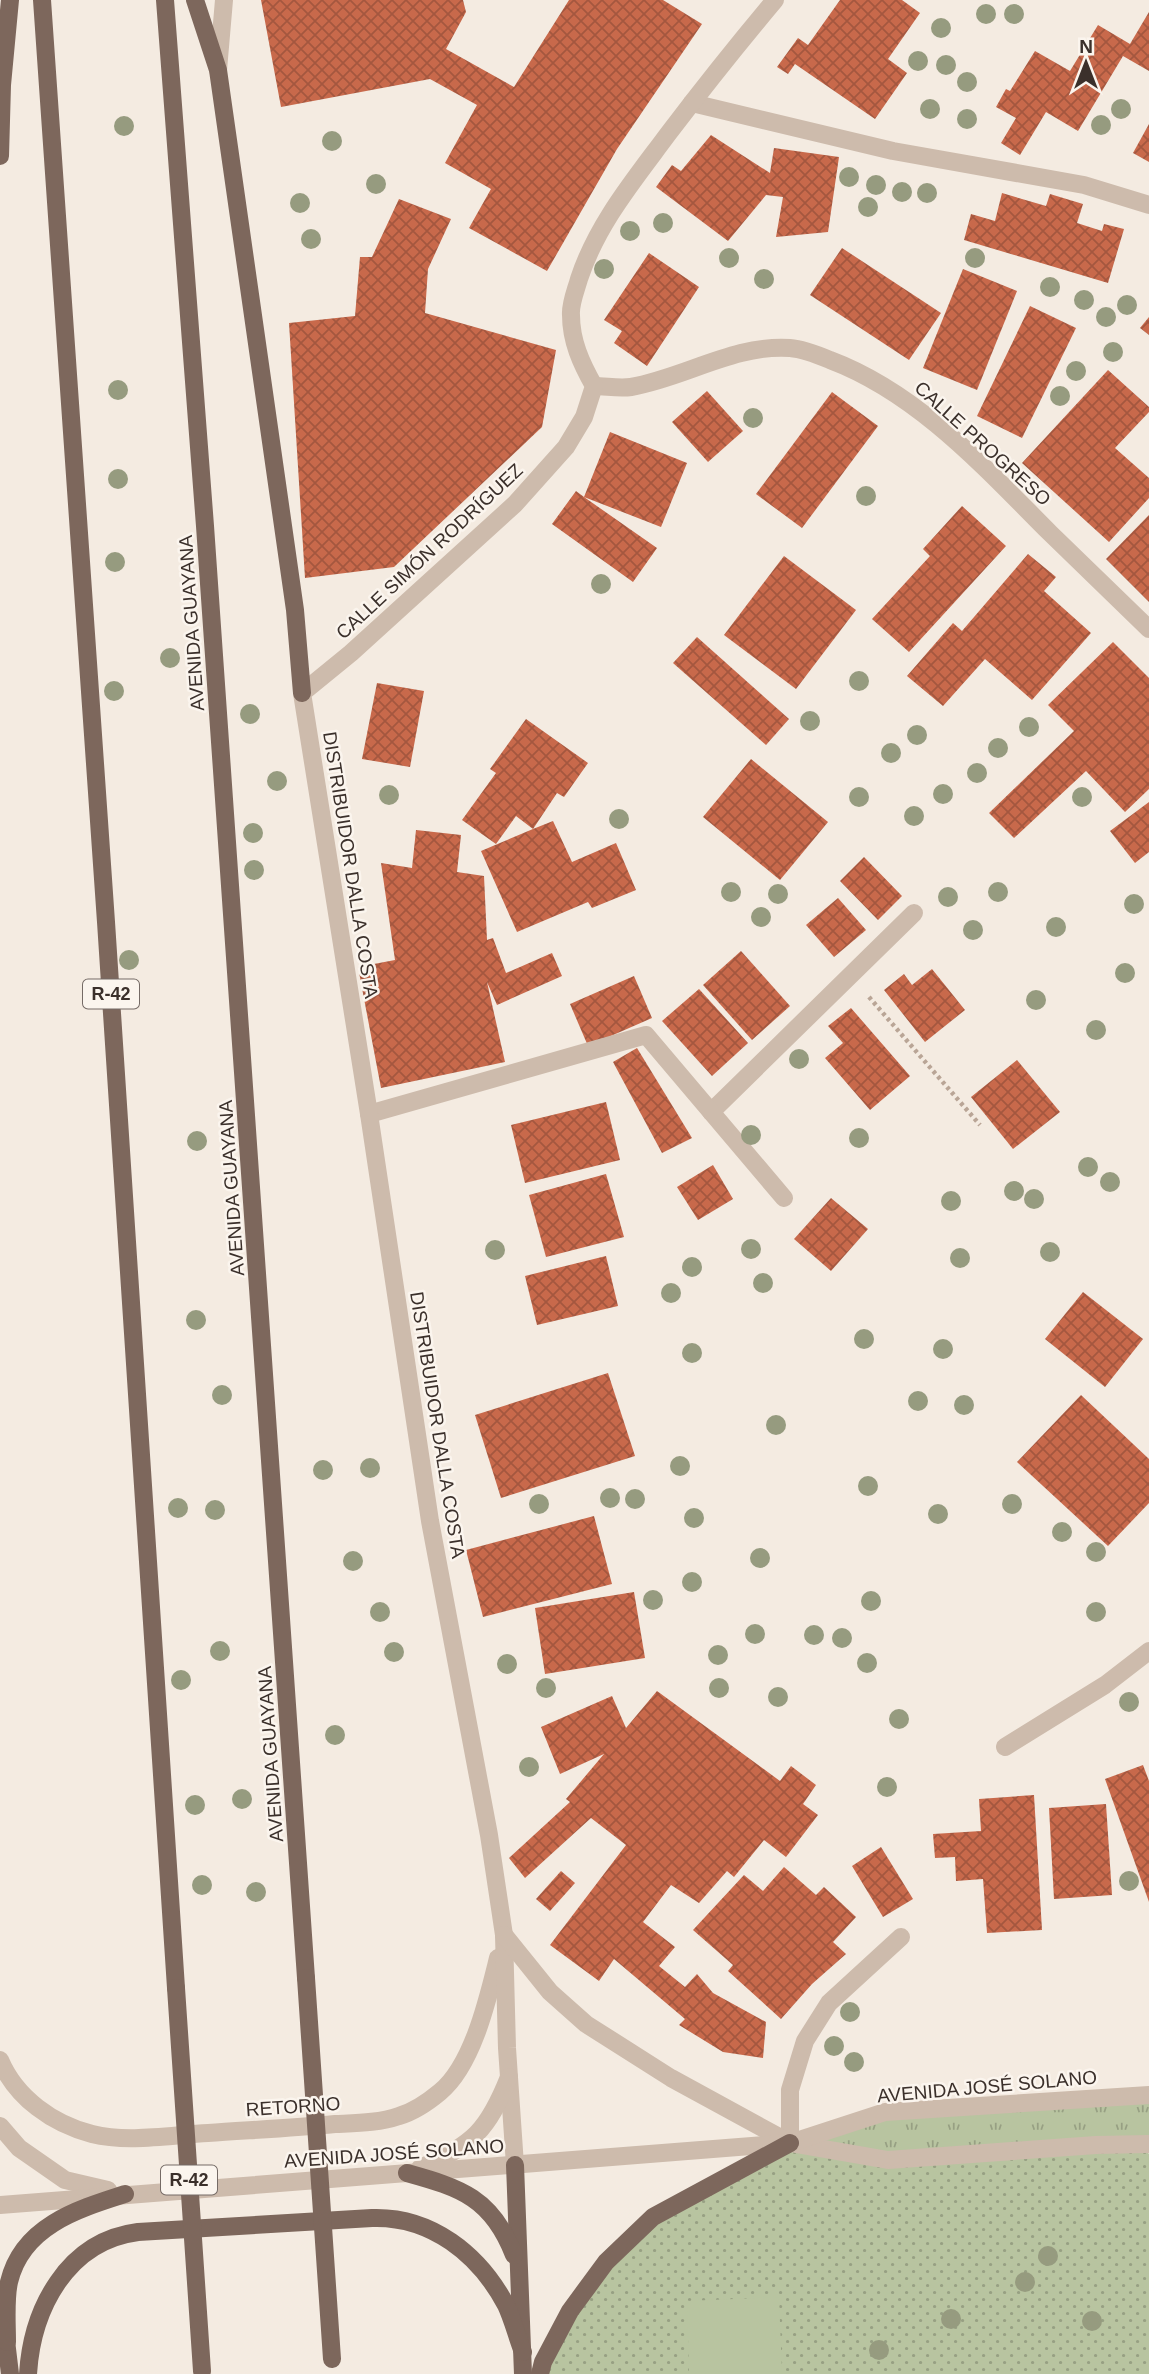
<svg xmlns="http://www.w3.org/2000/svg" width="1149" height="2374" font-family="Arial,sans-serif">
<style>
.grass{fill:url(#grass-tufts)}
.park{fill:url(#park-dots)}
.pitch{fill:#b8c4a0}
.building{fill:url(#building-cross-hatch)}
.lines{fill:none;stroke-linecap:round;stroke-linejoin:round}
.path{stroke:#b9a596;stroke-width:4.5;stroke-dasharray:3.5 3.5;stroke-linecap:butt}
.minor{stroke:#cdbbac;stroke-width:18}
.tertiary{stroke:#cdbbac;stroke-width:18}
.primary{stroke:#7d675c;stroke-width:18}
.primary-bridge{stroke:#7d675c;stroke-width:18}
.tree{fill:#969b7f}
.labels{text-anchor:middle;stroke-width:5;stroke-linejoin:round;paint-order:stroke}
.shield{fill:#fbf5ee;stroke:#756b66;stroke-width:2}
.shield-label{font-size:18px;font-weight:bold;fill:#3b302b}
.street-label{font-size:19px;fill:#3b302b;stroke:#fbf5ee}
</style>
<defs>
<pattern id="grass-tufts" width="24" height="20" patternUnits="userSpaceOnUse" patternTransform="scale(1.75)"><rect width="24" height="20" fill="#b8c4a0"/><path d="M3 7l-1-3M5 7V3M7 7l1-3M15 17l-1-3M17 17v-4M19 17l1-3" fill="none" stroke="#97a083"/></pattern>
<pattern id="park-dots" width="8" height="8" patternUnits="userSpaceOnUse" patternTransform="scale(1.75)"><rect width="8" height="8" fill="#b8c4a0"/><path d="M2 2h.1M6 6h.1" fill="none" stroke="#97a083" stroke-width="1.8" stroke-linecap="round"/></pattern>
<pattern id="building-cross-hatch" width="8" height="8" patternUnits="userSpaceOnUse" patternTransform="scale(1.75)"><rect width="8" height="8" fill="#c8694b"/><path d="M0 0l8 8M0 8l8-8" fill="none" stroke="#a4573f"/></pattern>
</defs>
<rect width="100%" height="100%" fill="#f4ebe1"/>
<path class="grass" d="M1149,2095V2144L888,2160L790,2143L885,2112Z"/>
<path class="park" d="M790,2143L888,2160L1140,2144L1149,2154V2374H540L570,2311L653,2217Z"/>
<path class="pitch" d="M779,2297L782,2374H689L687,2301Z"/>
<g class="building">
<path d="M261,0H463L466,12L446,49L514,87L569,0H663L702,24L617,149L547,271L469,228L491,189L445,163L477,105L430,79L281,107Z"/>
<path d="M840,0H902L920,13L888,59L907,73L875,119L795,64L788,74L777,67L798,38L808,45Z"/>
<path d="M1149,12V71L1123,56L1078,131L1046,112L1020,155L1001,143L1016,118L996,107L1006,89L1010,91L1035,51L1070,71L1098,25L1130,44Z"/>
<path d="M1149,124V162L1133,153Z"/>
<path d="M711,135L770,173L774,148L839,157L828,232L776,237L783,197L766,195L728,241L656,187L672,165L681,171Z"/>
<path d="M1002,193L1046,206L1050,194L1083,204L1077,223L1102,231L1104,224L1124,229L1108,283L964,240L971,214L995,221Z"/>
<path d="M399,199L451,219L428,269L425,313L556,350L542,427L394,567L305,578L289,323L355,316L360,257H372Z"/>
<path d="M842,248L941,313L909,360L810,295Z"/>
<path d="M649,253L699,287L647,366L614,343L622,331L604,320Z"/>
<path d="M963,269L1017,291L977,390L923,368Z"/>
<path d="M1030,306L1076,328L1022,438L977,416Z"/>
<path d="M1149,317V335L1140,328Z"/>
<path d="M1108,370L1149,407V412L1115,448L1149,478V498L1109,542L1022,463Z"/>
<path d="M707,391L743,431L708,462L672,422Z"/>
<path d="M832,392L878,426L802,528L756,494Z"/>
<path d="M610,432L687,463L661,527L584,497L657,548L633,582L552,524L576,491L584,497Z"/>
<path d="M962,506L1006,546L909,652L872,619L930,556L923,549Z"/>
<path d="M1149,515V602L1106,559Z"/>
<path d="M1028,554L1056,577L1044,591L1091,633L1032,700L985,659L943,706L907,676L953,623L962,631Z"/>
<path d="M784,556L856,610L796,689L724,635Z"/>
<path d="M697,637L789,719L766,745L673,663Z"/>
<path d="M1113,642L1149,678V789L1125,812L1086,771L1014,838L989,813L1074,731L1048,705Z"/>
<path d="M377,683L424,691L410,767L362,759Z"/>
<path d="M526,719L588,763L564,797L557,793L533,829L553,821L572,862L616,843L636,890L592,908L588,902L517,932L481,851L533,829L516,816L496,844L462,820L496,773L490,769Z"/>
<path d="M751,759L828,822L780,880L703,817Z"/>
<path d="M1149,802V852L1135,863L1110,831Z"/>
<path d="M416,830L461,835L457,872L484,876L487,940L493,938L506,973L552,953L562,976L497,1005L487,982L505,1062L381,1088L358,967L395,960L381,863L412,868Z"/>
<path d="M864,857L902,896L878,920L840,881Z"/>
<path d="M838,898L866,930L834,957L806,925Z"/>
<path d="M741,951L790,1006L752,1040L703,985Z"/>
<path d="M932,969L965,1010L925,1042L884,990L904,974L912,985Z"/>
<path d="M634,976L652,1018L588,1046L570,1004Z"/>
<path d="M699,989L748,1043L712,1076L662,1021Z"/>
<path d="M851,1008L910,1076L870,1110L825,1058L843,1043L828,1026Z"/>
<path d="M637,1048L692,1138L662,1153L613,1062Z"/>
<path d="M1017,1060L1060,1112L1013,1149L971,1097Z"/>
<path d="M606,1102L620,1160L525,1183L511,1125Z"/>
<path d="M713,1165L733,1199L698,1220L677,1187Z"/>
<path d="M606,1174L624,1237L546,1257L529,1195Z"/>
<path d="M831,1198L868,1229L831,1271L794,1239Z"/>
<path d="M606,1256L618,1306L537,1325L525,1276Z"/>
<path d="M1083,1292L1143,1339L1105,1387L1045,1339Z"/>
<path d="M608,1373L635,1456L501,1498L475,1415Z"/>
<path d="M1081,1395L1149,1459V1503L1108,1546L1017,1462Z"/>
<path d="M594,1516L612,1584L483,1617L466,1550Z"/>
<path d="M634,1592L645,1658L545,1674L535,1608Z"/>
<path d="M657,1691L780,1781L791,1766L816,1785L803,1804L818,1815L786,1857L764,1840L734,1877L727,1871L699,1903L671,1885L643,1922L675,1947L659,1966L685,1987L697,1974L713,1993L766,2022L763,2058L723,2052L679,2025L685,2019L614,1959L599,1981L550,1945L626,1845L591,1818L525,1878L509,1858L570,1802L566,1799L604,1754L560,1774L541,1727L612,1696L626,1728Z"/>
<path d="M1143,1765L1149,1781V1902L1105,1779Z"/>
<path d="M1034,1795L1042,1930L987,1933L983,1879L956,1881L955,1857L935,1858L933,1834L981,1831L979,1799Z"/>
<path d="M1106,1804L1112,1895L1054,1899L1049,1808Z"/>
<path d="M881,1847L913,1899L883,1917L852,1866Z"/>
<path d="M784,1867L816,1895L824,1887L856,1917L833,1942L846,1954L812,1984L781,2019L728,1971L733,1965L693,1930L744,1875L763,1891Z"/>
<path d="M561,1871L575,1883L550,1911L536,1899Z"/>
</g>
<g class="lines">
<path class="path" d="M869,997L980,1125"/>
<g class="minor">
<path d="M218,70L224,0"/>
<path d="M692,103L893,151L1084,185L1149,205"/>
<path d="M594,386C606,386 619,389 631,387C684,378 735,344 790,348C803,349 818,355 830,360C918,393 985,468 1050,533C1083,565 1116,597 1149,629"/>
<path d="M711,1112L914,913"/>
<path d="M369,1114L646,1035L784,1198"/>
<path d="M1005,1747L1105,1685L1149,1651"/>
<path d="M0,2060C16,2098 53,2124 92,2134C128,2143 171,2135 208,2133C251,2130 293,2128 335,2124C356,2123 379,2123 399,2116C413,2112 428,2102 440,2092C473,2065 488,1998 498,1958"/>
<path d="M790,2143V2090L805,2041L829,2003L901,1937"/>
<path d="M515,2165L507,2048L504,1935L489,1835L430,1521L369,1114L302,693L351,653L515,504L566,447L584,417L594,386C581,363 571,341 571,315C570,304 576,290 579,279C597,224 634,180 668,134C703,88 738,44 775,0"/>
</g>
<g class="tertiary">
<path d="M504,1935L550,1992L586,2024L671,2078L790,2143L888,2160L1096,2145L1149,2144"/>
<path d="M0,2126L19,2148L65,2180L108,2190"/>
<path d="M420,2168C473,2145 488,2130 509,2077"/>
<path d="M0,2205L790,2143L885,2112L1149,2095"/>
</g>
<g class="primary">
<path d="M42,0L106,922L176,1988"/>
<path d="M165,0L205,526L306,1978"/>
<path d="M195,0L218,70L295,610L302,693"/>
<path d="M0,156L2,85L10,0"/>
<path d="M515,2165L523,2374"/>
<path d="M407,2173C461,2188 492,2198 514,2255"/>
<path d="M5,2332L10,2374"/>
<path d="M7,2342C7,2323 5,2300 9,2282C22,2226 78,2209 125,2194"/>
<path d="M28,2374C32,2309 67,2241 138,2232L372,2218C431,2216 479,2254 506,2305C513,2320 517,2337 523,2352"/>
<path d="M540,2374L543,2362L570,2311L606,2262L653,2217L790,2143"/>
</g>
<g class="primary-bridge">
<path d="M306,1978L332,2359"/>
<path d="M176,1988L202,2371"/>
</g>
</g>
<g class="tree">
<circle cx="986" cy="14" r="10"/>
<circle cx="1014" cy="14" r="10"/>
<circle cx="941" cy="28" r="10"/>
<circle cx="918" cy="61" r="10"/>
<circle cx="946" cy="65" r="10"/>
<circle cx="967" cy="82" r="10"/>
<circle cx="930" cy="109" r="10"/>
<circle cx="1121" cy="109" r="10"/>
<circle cx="967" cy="119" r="10"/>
<circle cx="1101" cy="125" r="10"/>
<circle cx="124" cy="126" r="10"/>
<circle cx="332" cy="141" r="10"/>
<circle cx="849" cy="177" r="10"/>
<circle cx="376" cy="184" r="10"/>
<circle cx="876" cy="185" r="10"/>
<circle cx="902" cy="192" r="10"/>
<circle cx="927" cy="193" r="10"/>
<circle cx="300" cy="203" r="10"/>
<circle cx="868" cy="207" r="10"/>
<circle cx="663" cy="223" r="10"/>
<circle cx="630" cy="231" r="10"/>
<circle cx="311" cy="239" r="10"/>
<circle cx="729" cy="258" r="10"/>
<circle cx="975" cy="258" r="10"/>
<circle cx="604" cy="269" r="10"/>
<circle cx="764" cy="279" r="10"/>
<circle cx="1050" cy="287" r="10"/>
<circle cx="1084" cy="300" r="10"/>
<circle cx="1127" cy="305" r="10"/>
<circle cx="1106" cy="317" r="10"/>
<circle cx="1113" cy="352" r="10"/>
<circle cx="1076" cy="371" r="10"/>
<circle cx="118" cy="390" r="10"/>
<circle cx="1060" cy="396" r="10"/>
<circle cx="753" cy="418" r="10"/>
<circle cx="118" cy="479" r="10"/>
<circle cx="866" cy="496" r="10"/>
<circle cx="115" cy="562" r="10"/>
<circle cx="601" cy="584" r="10"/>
<circle cx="170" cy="658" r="10"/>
<circle cx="859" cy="681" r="10"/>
<circle cx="114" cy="691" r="10"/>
<circle cx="250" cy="714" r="10"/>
<circle cx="810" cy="721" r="10"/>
<circle cx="1029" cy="727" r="10"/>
<circle cx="917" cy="735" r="10"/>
<circle cx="998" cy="748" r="10"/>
<circle cx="891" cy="753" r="10"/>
<circle cx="977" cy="773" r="10"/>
<circle cx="277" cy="781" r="10"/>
<circle cx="943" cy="794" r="10"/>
<circle cx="389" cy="795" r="10"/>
<circle cx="859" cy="797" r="10"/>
<circle cx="1082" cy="797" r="10"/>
<circle cx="914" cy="816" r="10"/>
<circle cx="619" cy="819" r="10"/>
<circle cx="253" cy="833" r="10"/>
<circle cx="254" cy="870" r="10"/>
<circle cx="731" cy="892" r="10"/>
<circle cx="998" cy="892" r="10"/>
<circle cx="778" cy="894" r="10"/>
<circle cx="948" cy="897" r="10"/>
<circle cx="1134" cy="904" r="10"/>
<circle cx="761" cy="917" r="10"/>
<circle cx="1056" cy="927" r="10"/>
<circle cx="973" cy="930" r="10"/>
<circle cx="129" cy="960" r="10"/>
<circle cx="1125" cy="973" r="10"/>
<circle cx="1036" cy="1000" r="10"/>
<circle cx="1096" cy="1030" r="10"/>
<circle cx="799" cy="1059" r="10"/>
<circle cx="751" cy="1135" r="10"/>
<circle cx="859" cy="1138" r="10"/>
<circle cx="197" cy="1141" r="10"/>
<circle cx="1088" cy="1167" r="10"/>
<circle cx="1110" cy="1182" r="10"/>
<circle cx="1014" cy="1191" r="10"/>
<circle cx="1034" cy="1199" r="10"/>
<circle cx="951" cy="1201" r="10"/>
<circle cx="751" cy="1249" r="10"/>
<circle cx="495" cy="1250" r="10"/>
<circle cx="1050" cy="1252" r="10"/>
<circle cx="960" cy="1258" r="10"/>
<circle cx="692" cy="1267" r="10"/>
<circle cx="763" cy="1283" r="10"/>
<circle cx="671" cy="1293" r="10"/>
<circle cx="196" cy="1320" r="10"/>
<circle cx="864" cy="1339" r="10"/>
<circle cx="943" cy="1349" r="10"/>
<circle cx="692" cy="1353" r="10"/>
<circle cx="222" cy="1395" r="10"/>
<circle cx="918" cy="1401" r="10"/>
<circle cx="964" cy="1405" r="10"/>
<circle cx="776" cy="1425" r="10"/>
<circle cx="680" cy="1466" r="10"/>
<circle cx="370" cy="1468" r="10"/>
<circle cx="323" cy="1470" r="10"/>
<circle cx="868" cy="1486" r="10"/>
<circle cx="610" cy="1498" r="10"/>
<circle cx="635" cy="1499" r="10"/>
<circle cx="539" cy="1504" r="10"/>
<circle cx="1012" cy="1504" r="10"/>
<circle cx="178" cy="1508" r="10"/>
<circle cx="215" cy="1510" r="10"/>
<circle cx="938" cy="1514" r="10"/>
<circle cx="694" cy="1518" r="10"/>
<circle cx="1062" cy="1532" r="10"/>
<circle cx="1096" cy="1552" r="10"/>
<circle cx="760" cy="1558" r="10"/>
<circle cx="353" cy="1561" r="10"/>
<circle cx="692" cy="1582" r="10"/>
<circle cx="653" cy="1600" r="10"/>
<circle cx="871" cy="1601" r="10"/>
<circle cx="380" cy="1612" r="10"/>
<circle cx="1096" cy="1612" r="10"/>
<circle cx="755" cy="1634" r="10"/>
<circle cx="814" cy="1635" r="10"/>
<circle cx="842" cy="1638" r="10"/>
<circle cx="220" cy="1651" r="10"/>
<circle cx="394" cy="1652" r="10"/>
<circle cx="718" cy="1655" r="10"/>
<circle cx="867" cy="1663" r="10"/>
<circle cx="507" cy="1664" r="10"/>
<circle cx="181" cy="1680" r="10"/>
<circle cx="546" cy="1688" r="10"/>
<circle cx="719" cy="1688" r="10"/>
<circle cx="778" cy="1697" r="10"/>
<circle cx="1129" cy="1702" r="10"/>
<circle cx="899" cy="1719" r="10"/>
<circle cx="335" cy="1735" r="10"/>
<circle cx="529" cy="1767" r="10"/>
<circle cx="887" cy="1787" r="10"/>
<circle cx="242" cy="1799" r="10"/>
<circle cx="195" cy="1805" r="10"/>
<circle cx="1129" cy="1881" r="10"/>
<circle cx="202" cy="1885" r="10"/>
<circle cx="256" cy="1892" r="10"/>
<circle cx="850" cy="2012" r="10"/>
<circle cx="834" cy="2046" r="10"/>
<circle cx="854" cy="2062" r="10"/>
<circle cx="1048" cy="2256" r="10"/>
<circle cx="1025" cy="2282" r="10"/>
<circle cx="951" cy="2319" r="10"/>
<circle cx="1092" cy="2321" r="10"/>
<circle cx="879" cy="2350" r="10"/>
</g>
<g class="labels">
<g class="shield">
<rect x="83" y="979.5" width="56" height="29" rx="5"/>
<rect x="161" y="2165.5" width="56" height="29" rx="5"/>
</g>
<g class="shield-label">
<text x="111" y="1000">R-42</text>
<text x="189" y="2186">R-42</text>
</g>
<g class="street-label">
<text transform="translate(983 443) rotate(42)" y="7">CALLE PROGRESO</text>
<text transform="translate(429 551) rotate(-43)" y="7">CALLE SIMÓN RODRÍGUEZ</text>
<text transform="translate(191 623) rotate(-94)" y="7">AVENIDA GUAYANA</text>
<text transform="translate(351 865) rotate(81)" y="7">DISTRIBUIDOR DALLA COSTA</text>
<text transform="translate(231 1188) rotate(-94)" y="7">AVENIDA GUAYANA</text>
<text transform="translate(438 1425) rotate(81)" y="7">DISTRIBUIDOR DALLA COSTA</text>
<text transform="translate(270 1754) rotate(-94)" y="7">AVENIDA GUAYANA</text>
<text transform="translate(987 2086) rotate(-5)" y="7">AVENIDA JOSÉ SOLANO</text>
<text transform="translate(293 2106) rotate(-4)" y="7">RETORNO</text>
<text transform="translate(394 2153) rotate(-4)" y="7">AVENIDA JOSÉ SOLANO</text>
</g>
</g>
<g transform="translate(1086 63)" stroke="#fbf5ee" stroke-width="5" paint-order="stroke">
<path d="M0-5L12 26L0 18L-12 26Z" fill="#3b302b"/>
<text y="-10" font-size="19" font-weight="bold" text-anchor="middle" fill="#3b302b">N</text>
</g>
</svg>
